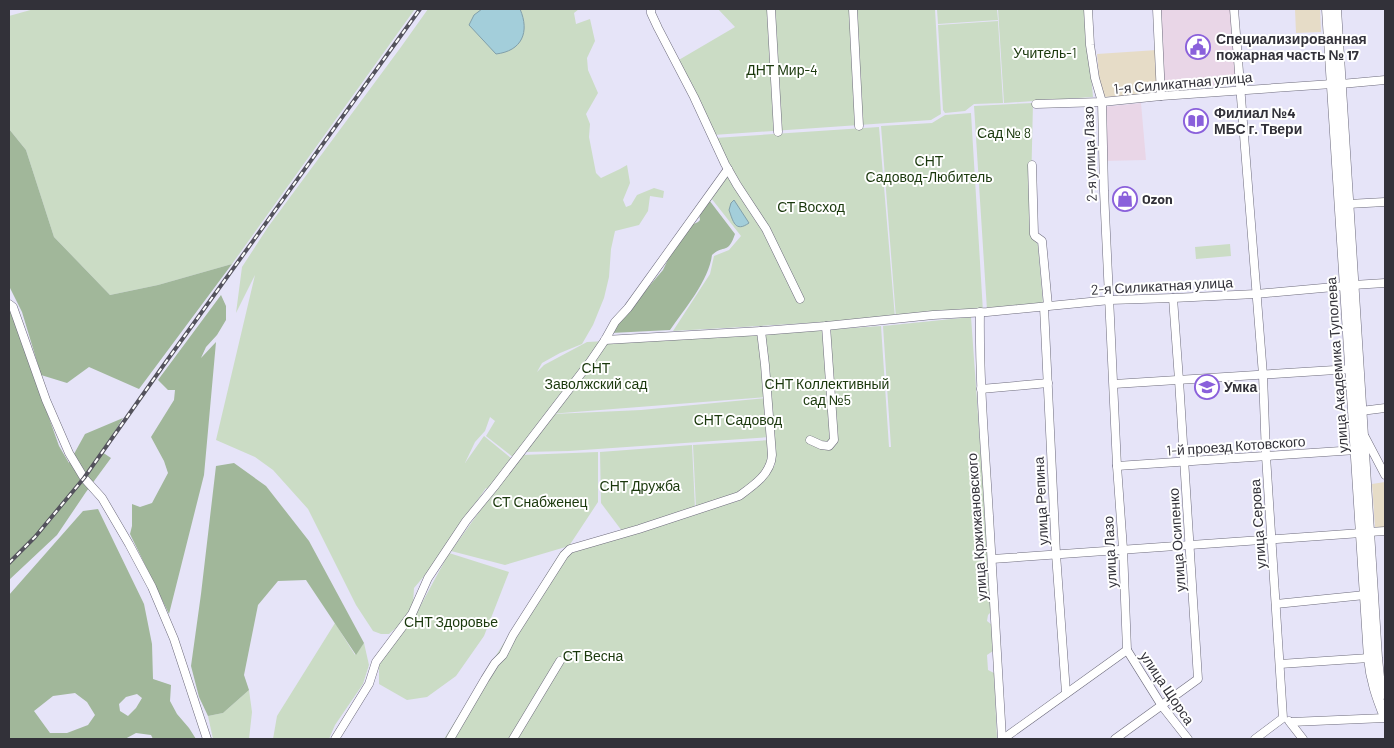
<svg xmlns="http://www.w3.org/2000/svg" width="1394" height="748" font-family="Barlow,sans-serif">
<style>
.commercial{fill:#e6dcc7}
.industrial{fill:#e9d6e7}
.green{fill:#cbdcc5;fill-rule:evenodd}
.forest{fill:#a1b79a;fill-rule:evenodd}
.water{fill:#a3ceda;stroke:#819faa}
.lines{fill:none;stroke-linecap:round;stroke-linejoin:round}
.minor-casing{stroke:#6d6b7c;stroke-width:9}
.major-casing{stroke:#6d6b7c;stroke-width:11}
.minor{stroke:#fff;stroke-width:8}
.major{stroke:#fff;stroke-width:10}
.rail-casing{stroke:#53525c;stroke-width:4}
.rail{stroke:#fff;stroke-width:2;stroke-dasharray:5.5;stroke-linecap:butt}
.labels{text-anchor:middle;stroke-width:4;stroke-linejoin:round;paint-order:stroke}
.poi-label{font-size:14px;font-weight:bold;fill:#323139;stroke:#fff;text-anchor:start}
.park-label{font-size:14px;fill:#1a380c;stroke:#fff}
.street-label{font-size:14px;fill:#323139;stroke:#fff}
</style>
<rect width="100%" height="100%" fill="#e6e4f8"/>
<g class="commercial">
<path d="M1295,9H1320L1321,32L1296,33Z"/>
<path d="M1157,50L1159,95L1101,97L1097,54Z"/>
<path d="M1385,482V527H1375L1372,484Z"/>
</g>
<g class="industrial">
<path d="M1158,9H1233L1238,85L1162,90Z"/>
<path d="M1141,103L1146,160L1104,161L1102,107Z"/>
</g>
<g class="green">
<path d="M34,9H415L232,264L158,285L110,295L54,237L26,150L9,129V16Z"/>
<path d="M428,9H483H482L522,14L520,9H579L574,13L576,24L590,19L595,41L587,58L588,70L598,93L586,114L590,124L589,137L596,173L601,178L620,169L627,165L630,183L623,200L626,207L631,205L637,195L654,188L664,191L663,198L650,196L648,211L639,225L615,231L611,249L609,277L604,298L593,325L582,344L560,353L542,363L537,372L544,365L587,342L760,333L766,397L549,414L522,455L598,452V502L569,546L505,565L451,551L492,494L486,488L442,551L431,568L414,588L413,604L403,622L389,634H381L373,631L356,605L308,509L273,470L255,457L216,440L255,275L236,313L242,267L268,227L401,47ZM490,417L495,421L486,436L514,458L512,459L484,436L465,463L475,442L485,431Z"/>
<path d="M718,9H935L941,114L931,120L713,135L677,61L735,27Z"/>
<path d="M937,9H997L998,20L938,24Z"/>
<path d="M998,9H1085L1093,97L1004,103Z"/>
<path d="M998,21L1003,103L974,104L965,111L945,113L943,110L938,25Z"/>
<path d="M1033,103L1030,232L1038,245L1043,303L987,310L974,106Z"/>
<path d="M971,113L983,312L896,318L881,126L932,123L945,115Z"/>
<path d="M879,127L895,318L673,331L710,274L714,256L729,250L741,236L711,198L731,170L715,138Z"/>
<path d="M1230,244L1231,256L1196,259L1195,247Z"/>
<path d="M971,317L992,611L988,615L987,621L992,625L993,651L987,655L988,670L994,673L997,739H444L561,551L738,501L761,482L775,465L764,334L881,326L889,447H891L883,326Z"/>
<path d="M766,398L770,437L569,451L524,452L553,414L641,410Z"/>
<path d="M770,440V462L756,481L738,494L696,508L693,445Z"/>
<path d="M692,445L695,509L622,531L601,503L600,452Z"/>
<path d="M449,553L509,572L484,636L456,676L427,697L407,700L379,684V664L416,614Z"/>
<path d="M335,623L355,655L364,643L369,665L363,684L335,725L329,739H273L277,716Z"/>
<path d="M249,690L252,712L249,739H213L208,716L223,713Z"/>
</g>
<g class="forest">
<path d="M9,129L26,150L54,237L110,295L158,285L232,264L139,389L89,367L67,383L41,375L22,312L9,286Z"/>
<path d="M706,196L735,234C728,255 724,244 712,255C709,280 684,310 670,330L611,333L614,327L663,270L673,249L687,227L698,222L700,220L699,213Z"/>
<path d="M221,295L226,306V320L217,335L206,347L201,358L216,342L204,475L169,614L130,534L132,526V504L140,507L152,503L168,473L164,461L151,437L174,400L175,390H168L158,380Z"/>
<path d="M9,308L15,322L59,446L69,463L85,434L123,418L102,452L111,458L86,492L57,535L9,580Z"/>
<path d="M234,463L266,486L309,541L364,643L356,655L306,580L278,581L258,605L244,675L249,690L223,713L208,716L199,697L191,666L201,594L216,466Z"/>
<path d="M98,509L144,604L152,644L153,679L171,685L170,701L177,714L189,728L196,739H153L151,735L136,733L125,739H105L104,738L102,739H9V595L83,511ZM75,693L87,702L95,715L88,725L67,733H50L34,711L53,696ZM137,694L142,698L136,708L128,716L120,711L119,704L126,697Z"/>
</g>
<g class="water">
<path d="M482,9H520C530,32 522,51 496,54L469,25L474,15Z"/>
<path d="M734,200L749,223C735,233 733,221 729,210L731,203Z"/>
</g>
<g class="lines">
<defs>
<g id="minor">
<path d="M651,9V13L658,28L694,97L725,164L737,185L766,229L800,299"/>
<path d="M771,9L778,132"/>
<path d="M853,9L859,126"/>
<path d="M1157,9L1161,96"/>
<path d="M1234,9L1263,375L1266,456L1283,718L1255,739"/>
<path d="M1341,84L1385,80"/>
<path d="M1036,104L1102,102L1161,96L1332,84"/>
<path d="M1032,165L1034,234L1035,236L1042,241L1048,306"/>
<path d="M1348,204L1385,202"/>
<path d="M1353,285L1385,283"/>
<path d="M9,304L13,307L46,400L69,453L84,478L102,498L129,544L152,587L174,639L207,739"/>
<path d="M1044,307L1056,554L1066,693"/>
<path d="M980,312C979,381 985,448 989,516C994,591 998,665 1002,739"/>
<path d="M605,340L761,331L826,326L933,315L987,312L1110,300L1173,298L1256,294L1345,286"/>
<path d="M1114,384L1351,369"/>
<path d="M981,389L1048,383"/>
<path d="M1361,411L1385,408"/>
<path d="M1365,437L1385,475"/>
<path d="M810,440L821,445L829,446L834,440L826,326"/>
<path d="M1117,466L1356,450"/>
<path d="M1369,532L1385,531"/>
<path d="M992,559L1361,533"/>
<path d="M1276,604L1365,595"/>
<path d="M1127,650L1162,706L1188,739"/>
<path d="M1280,664L1369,658"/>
<path d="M1289,721L1303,739"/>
<path d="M1291,722L1385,718"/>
<path d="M335,739L369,684L376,662L412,614L428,578L466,521L494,487L590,362L605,340L615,322L628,308L728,169"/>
<path d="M450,739L485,679L495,663L503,655L513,635L564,555L570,549L639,529L739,496C753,486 771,474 772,455L765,365L761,331"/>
<path d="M513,739L560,661"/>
<path d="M1003,739L1127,650L1123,549L1117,466L1104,191L1102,102L1095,78L1090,45L1088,9"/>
<path d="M1115,739L1198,679L1179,380L1173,298"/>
</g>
<g id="major">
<path d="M1327,9L1369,658C1371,680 1377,697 1385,717"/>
<path d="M1336,9L1377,658L1379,677L1385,694"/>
</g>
</defs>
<use href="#minor" class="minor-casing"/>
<use href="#major" class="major-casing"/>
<use href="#minor" class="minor"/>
<use href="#major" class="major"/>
<defs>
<path id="rail" d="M9,563L35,537L84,478L163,366L420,9"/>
</defs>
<use href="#rail" class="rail-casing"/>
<use href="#rail" class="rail"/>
</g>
<defs>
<symbol id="civic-ring" viewBox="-11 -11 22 22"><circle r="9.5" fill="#fff" stroke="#8a60db" stroke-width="1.5"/><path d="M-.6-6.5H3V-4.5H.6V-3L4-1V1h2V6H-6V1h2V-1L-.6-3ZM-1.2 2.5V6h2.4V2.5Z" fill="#8a60db"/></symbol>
<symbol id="library-ring" viewBox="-11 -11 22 22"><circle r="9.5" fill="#fff" stroke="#8a60db" stroke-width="1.5"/><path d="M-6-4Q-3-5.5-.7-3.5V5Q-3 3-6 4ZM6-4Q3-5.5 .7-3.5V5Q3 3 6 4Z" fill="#8a60db"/></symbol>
<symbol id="shop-ring" viewBox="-11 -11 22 22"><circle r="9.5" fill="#fff" stroke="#8a60db" stroke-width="1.5"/><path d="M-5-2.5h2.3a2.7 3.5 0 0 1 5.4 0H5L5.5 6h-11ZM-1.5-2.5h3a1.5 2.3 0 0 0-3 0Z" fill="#8a60db"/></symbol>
<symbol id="school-ring" viewBox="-11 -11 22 22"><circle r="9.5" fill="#fff" stroke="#8a60db" stroke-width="1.5"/><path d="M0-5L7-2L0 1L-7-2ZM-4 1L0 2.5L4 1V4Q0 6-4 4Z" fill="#8a60db"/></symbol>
</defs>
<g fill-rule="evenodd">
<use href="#civic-ring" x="1184" y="33" width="28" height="28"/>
<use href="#library-ring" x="1182" y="107" width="28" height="28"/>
<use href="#shop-ring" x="1111" y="185" width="28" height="28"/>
<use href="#school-ring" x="1193" y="373" width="28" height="28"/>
</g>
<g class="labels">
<g class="poi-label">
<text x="1216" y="44">Специализированная<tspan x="1216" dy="16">пожарная часть № 17</tspan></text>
<text x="1214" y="118">Филиал №4<tspan x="1214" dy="16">МБС г. Твери</tspan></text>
<text x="1142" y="204">Ozon</text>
<text x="1224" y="392">Умка</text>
</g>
<g class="park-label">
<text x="1045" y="58">Учитель-1</text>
<text x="782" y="75">ДНТ Мир-4</text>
<text x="1004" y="138">Сад № 8</text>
<text x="929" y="166">СНТ<tspan x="929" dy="16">Садовод-Любитель</tspan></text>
<text x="811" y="212">СТ Восход</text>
<text x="596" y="373">СНТ<tspan x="596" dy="16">Заволжский сад</tspan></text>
<text x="827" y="389">СНТ Коллективный<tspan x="827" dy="16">сад №5</tspan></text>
<text x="738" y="425">СНТ Садовод</text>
<text x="640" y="491">СНТ Дружба</text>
<text x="540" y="507">СТ Снабженец</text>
<text x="451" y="627">СНТ Здоровье</text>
<text x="593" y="661">СТ Весна</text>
</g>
<g class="street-label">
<text transform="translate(1183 83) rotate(-5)" y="5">1-я Силикатная улица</text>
<text transform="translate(1090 154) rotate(-92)" y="5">2-я улица Лазо</text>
<text transform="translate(1162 286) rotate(-3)" y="5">2-я Силикатная улица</text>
<text transform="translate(1337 365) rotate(-94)" y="5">улица Академика Туполева</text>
<text transform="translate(1236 446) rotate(-4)" y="5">1-й проезд Котовского</text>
<text transform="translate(1041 501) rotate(-93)" y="5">улица Репина</text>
<text transform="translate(1258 524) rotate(-94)" y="5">улица Серова</text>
<text transform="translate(977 527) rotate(-94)" y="5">улица Кржижановского</text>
<text transform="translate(1177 540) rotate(-94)" y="5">улица Осипенко</text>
<text transform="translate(1110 552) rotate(-93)" y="5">улица Лазо</text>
<text transform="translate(1167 688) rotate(56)" y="5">улица Щорса</text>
</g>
</g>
<rect width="1394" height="748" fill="none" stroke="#323139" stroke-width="20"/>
</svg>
